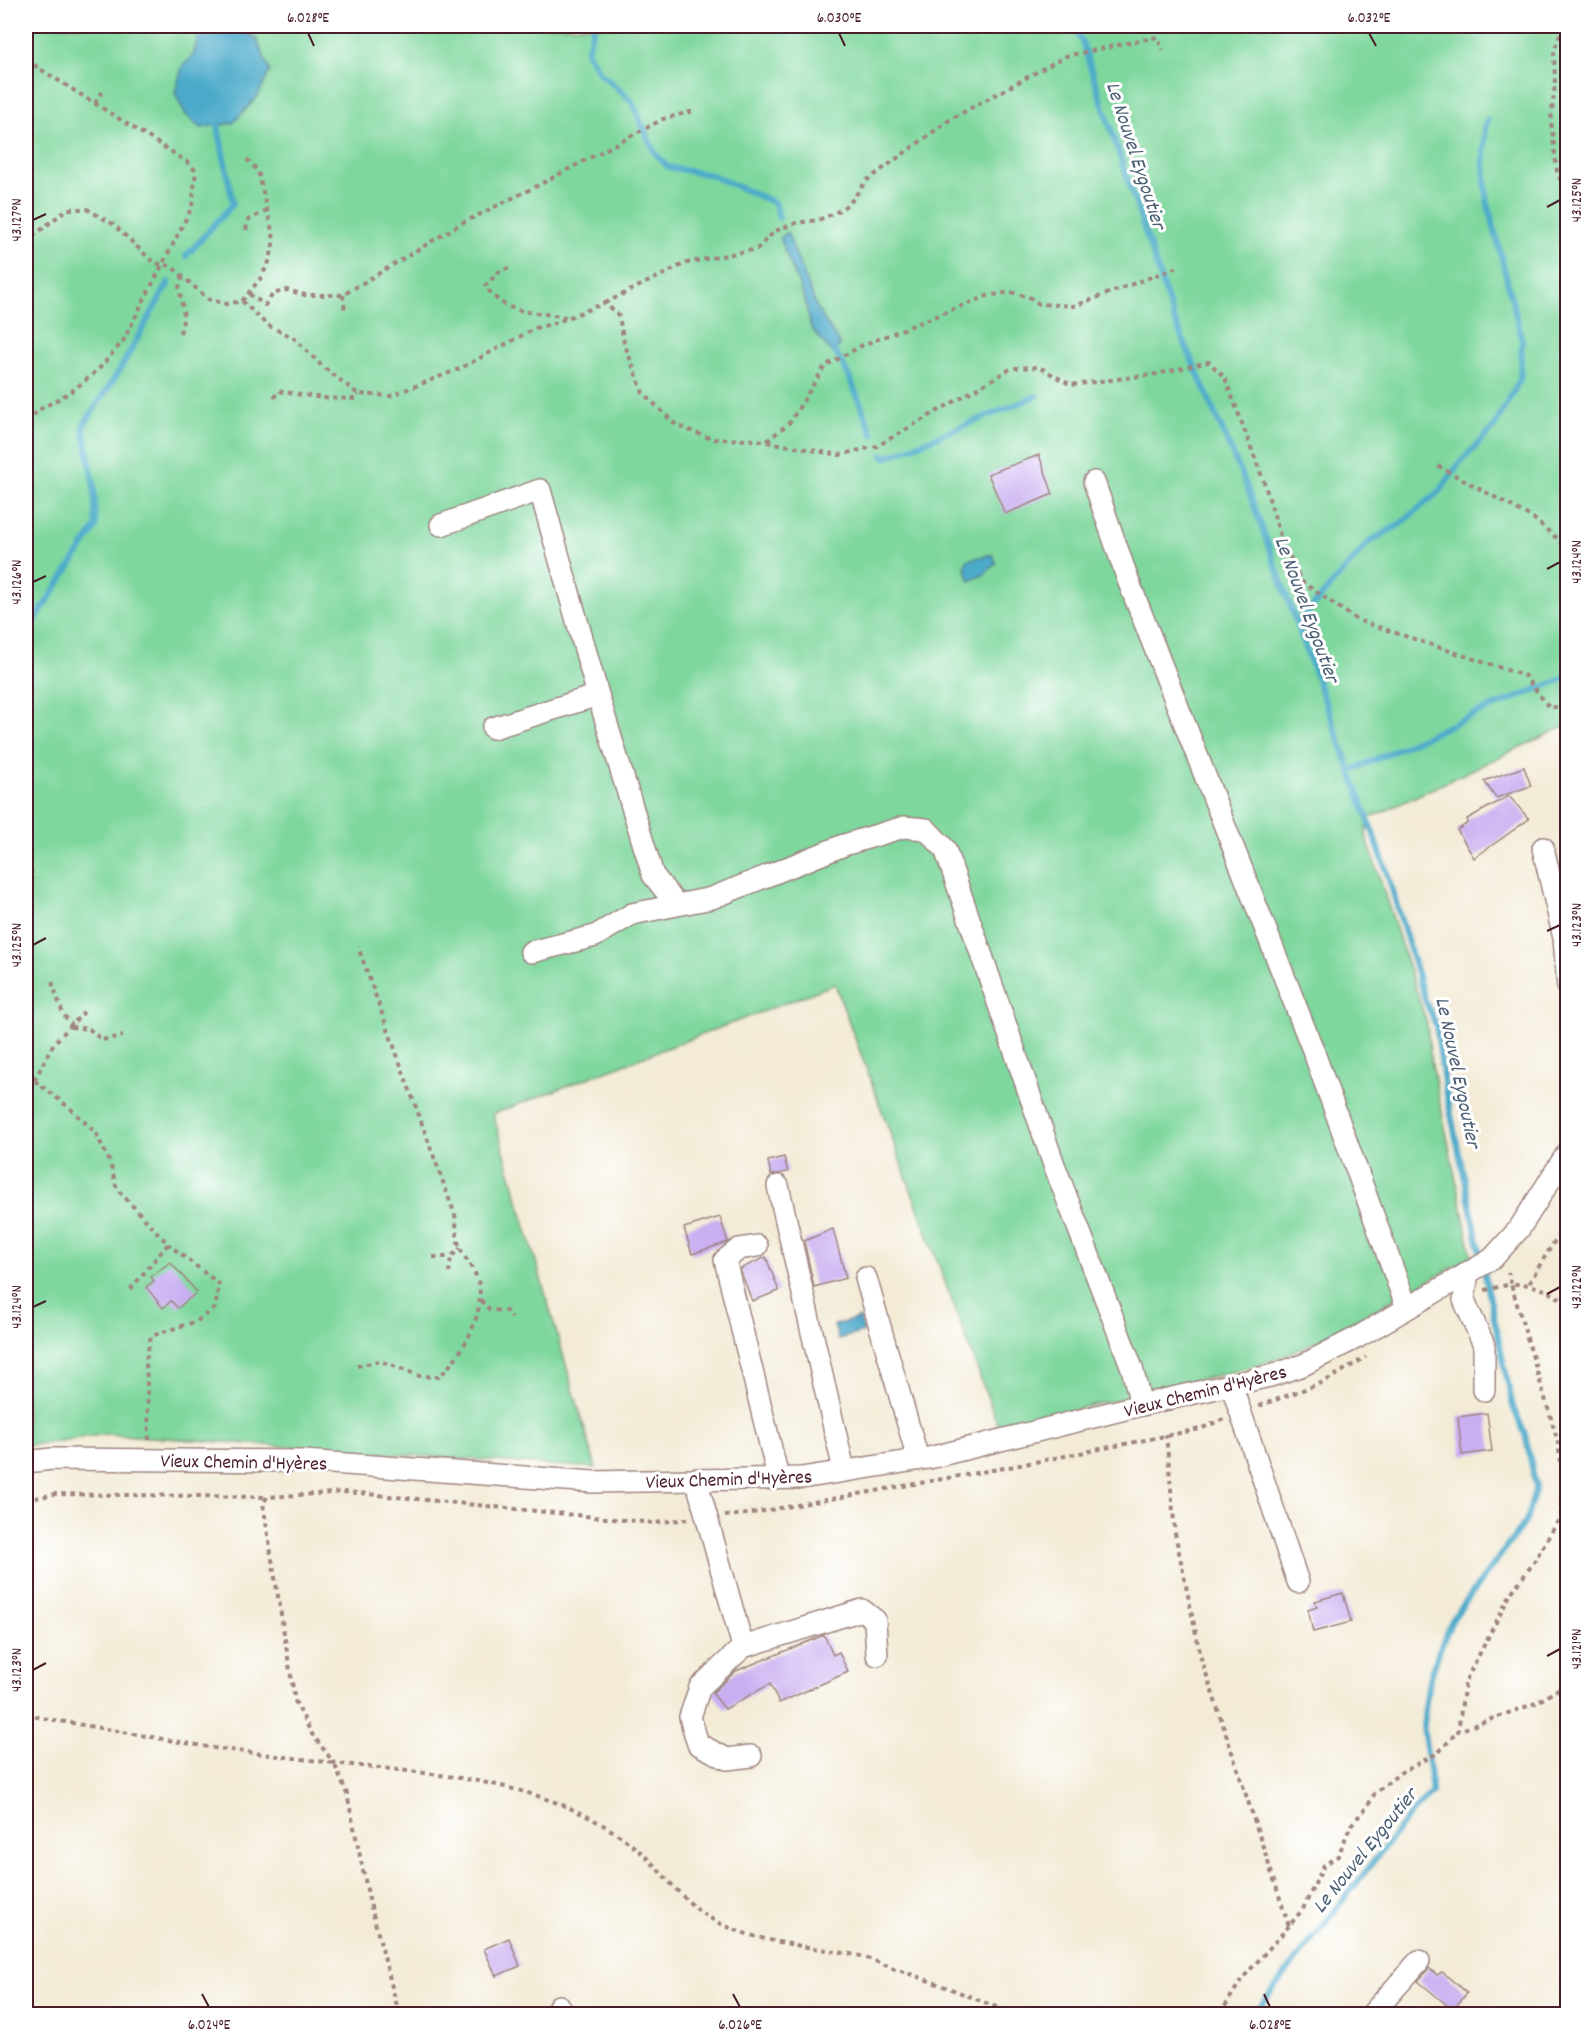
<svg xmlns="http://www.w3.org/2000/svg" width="1593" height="2040" font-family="Dekko,sans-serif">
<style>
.green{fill:#7ed79d;stroke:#647b64;stroke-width:1.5}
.water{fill:#4caaca;stroke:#4b647a;stroke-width:1.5}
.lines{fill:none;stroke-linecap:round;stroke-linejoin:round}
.stream{stroke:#4caaca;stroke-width:6}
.building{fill:#c9aff1}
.minor-casing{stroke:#9e8580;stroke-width:24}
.path{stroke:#9e8580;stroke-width:4;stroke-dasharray:4.5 4.5;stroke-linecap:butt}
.minor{stroke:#fff;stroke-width:21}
.ticks{fill:none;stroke:#4a1f2b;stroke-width:2}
.labels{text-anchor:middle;stroke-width:6;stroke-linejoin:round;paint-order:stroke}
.street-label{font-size:20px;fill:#4a1f2b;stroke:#fff}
.water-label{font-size:21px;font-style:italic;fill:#4b5e73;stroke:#fff}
.neatline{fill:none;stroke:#4a1f2b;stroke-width:2}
.ticks-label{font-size:15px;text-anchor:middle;fill:#4a1f2b}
</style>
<rect width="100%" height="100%" fill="#fff"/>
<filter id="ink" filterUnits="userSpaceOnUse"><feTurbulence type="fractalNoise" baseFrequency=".0167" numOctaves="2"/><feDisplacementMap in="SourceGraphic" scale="12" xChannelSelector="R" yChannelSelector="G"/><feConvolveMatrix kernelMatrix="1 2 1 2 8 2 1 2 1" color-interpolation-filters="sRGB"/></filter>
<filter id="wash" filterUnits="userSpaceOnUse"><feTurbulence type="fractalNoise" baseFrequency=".008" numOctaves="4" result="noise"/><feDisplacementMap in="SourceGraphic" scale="24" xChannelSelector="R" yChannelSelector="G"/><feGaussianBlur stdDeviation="1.35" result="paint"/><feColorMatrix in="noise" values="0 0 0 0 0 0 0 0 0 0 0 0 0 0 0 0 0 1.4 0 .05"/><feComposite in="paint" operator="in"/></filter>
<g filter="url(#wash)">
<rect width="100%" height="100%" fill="#f3ebd6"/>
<path class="green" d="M26,26H1567V725L1368,819L1366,836L1427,1024L1431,1060L1472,1257L1308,1346L1264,1364L999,1428L835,984L493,1114L596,1468L107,1434L26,1446Z"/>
<g class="water">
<path d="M213,26H229L256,38L270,71L258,96L233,123L200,128L185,114L175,93L182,67L194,54L198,35Z"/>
<path d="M787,232L818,310L838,341L840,346L831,352L811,328L805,300L780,239Z"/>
<path d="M988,555H993L996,563L985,574L970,581L965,568L967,560Z"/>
<path d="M860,1318L864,1332L838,1339L834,1325Z"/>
</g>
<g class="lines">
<g class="stream">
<path d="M594,26L587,52L599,72L631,100L655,153L668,167L711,175L775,203L779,218"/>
<path d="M1073,26L1082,42L1174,319L1247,487L1385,866L1425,1000L1436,1025L1444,1082L1513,1407L1525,1434L1536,1487L1526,1521L1452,1620L1439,1651L1428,1686L1423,1725L1432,1792L1409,1816L1254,2014"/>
<path d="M186,256L233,204L218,126"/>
<path d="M831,345L849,376L873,435"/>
<path d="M883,455L885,458L1037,396"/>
<path d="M26,624L35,620L96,527L94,486L83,426L118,373L169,282"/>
<path d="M1297,624L1370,541L1399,525L1441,490L1458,465L1494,427L1520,379L1522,340L1487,200L1484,165L1485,128L1488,120"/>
<path d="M1350,771L1475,714L1568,677"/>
</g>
</g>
<g id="blocks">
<g class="building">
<path d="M1039,455L1053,494L1005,514L988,474Z"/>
<path d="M1524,767L1531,786L1496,798L1484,781Z"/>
<path d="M1509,796L1529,819L1474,858L1457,830L1468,823L1467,819Z"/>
<path d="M784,1157L788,1172L771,1175L768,1161Z"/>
<path d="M720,1217L728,1242L692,1254L684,1228Z"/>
<path d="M833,1229L846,1278L814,1287L804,1241Z"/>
<path d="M766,1257L779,1291L752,1301L740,1269Z"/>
<path d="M170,1262L197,1292L178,1308L171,1301L163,1308L146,1287L154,1281L151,1277Z"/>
<path d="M1487,1413L1492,1451L1462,1455L1458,1417Z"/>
<path d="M1343,1593L1351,1622L1313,1632L1308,1610L1317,1607L1315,1601Z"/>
<path d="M824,1635L833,1655L839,1652L848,1672L779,1703L770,1684L725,1709L712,1693L736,1671Z"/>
<path d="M509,1938L520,1966L496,1976L484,1949Z"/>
<path d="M1429,1968L1437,1975L1442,1972L1467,1993L1453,2010L1418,1981Z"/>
</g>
</g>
</g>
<g filter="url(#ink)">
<use href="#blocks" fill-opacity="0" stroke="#9e8580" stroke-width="1.5"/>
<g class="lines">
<defs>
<g id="minor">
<path d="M1094,482L1128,580L1313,1050L1407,1308"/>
<path d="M441,525L540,490L598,695"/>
<path d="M493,728L598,695L653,875L676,904"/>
<path d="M1543,848L1564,938L1568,987"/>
<path d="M531,952L595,936L632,914L712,898L844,845L904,827L926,829L945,849L1053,1162L1132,1368L1141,1405"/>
<path d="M778,1186L844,1470"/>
<path d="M757,1246L739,1249L725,1260L778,1477"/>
<path d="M1468,1272L1464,1300L1484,1345V1390"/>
<path d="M866,1278L918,1459"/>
<path d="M1231,1384L1298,1582"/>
<path d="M26,1462L52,1459L304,1461L593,1482L801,1478L929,1458L1141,1405L1270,1376L1303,1365L1358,1337L1492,1259L1519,1229L1568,1152"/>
<path d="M696,1479L743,1647L700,1687L690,1717L698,1744L727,1759L751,1756"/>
<path d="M743,1647L862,1610L875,1620L877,1655"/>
<path d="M559,2006L563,2014"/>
<path d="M1372,2014L1419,1961"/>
</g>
</defs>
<use href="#minor" class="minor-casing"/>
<g class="path">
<path d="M1563,26L1554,51L1555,84L1551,121L1557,171L1568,198"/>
<path d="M26,60L186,161L196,171L192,207L123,341L98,370L72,391L37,411L26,426"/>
<path d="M95,103L105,88"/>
<path d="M246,230L248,220L268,210"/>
<path d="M26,242L67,209H87L113,224L154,263L171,266L208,299L226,304L242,301L260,279L270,260L274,239L258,171L244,156"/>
<path d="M509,268L501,270L485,286C509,318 532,310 566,317"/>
<path d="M249,294L265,305L273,294L287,290L305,295H343L462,223L537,186L663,119L694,111"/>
<path d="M343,295L345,312"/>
<path d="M242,301L267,325L294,338L322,366L358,394L390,396L459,369L536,328L552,324L605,303L619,316L624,343L643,393L676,425L712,439L757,440L839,455L877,446L1012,368L1039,367L1071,385L1157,374L1209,362L1225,378L1264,482L1280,535L1301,581L1357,620L1525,676L1549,707H1568"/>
<path d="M605,303L686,263L757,249L775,231L796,223L818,220L835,213L850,203L866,181L951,119L1066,56L1157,37L1163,50"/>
<path d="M180,333L184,317L179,287L183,277"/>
<path d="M274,398L278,391L322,398L355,399L358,394"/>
<path d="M767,441L790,422L825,366L863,345L987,296L1011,292L1031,298L1039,304L1075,306L1180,266"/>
<path d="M1438,466L1533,518L1568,548"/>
<path d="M26,806L33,894L26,946"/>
<path d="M52,982L63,1014L72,1025"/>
<path d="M71,1027L89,1029L102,1040L123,1036"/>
<path d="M26,1058L35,1081"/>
<path d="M26,1078L35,1081L71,1109L96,1133L110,1163L117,1189L168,1244L129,1291"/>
<path d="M26,1096L54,1043L84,1012"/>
<path d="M433,1257H451"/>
<path d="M449,1273L451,1257L460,1248"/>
<path d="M1529,1283L1568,1219"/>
<path d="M1485,1290L1511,1284L1508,1272"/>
<path d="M481,1300L490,1310L506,1311L512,1318"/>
<path d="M1568,1304C1550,1291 1534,1283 1511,1284L1558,1442L1563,1479L1561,1516L1532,1565L1511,1593L1465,1682L1458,1731L1536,1703L1568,1683"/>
<path d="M357,1366L380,1361L420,1376L439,1377C462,1355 487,1313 478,1281C474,1268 465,1260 460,1248C456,1239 457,1225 455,1215L358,947"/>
<path d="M1259,1406L1324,1382L1366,1357"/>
<path d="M1166,1434L1175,1533L1201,1658L1289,1926L1303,1909L1324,1865L1338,1856L1351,1825L1367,1807L1375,1793L1400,1773L1438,1753L1458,1731"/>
<path d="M149,1440L146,1360L151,1336L197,1321L215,1308L219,1284L168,1244"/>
<path d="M26,1500L55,1494L267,1497"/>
<path d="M725,1516L747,1514L1015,1466L1200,1429L1224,1419"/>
<path d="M688,1519L654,1523L348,1492L267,1497L263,1504L295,1701L312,1734L334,1763C436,1775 547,1778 632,1845C664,1870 681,1904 719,1923C763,1944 810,1946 856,1955C869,1958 882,1964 895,1969C935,1982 974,1998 1013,2014"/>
<path d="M26,1715L214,1748L334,1763L347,1794L369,1899L399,2014"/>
<path d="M1220,2014L1242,1979L1289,1926"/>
</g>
<use href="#minor" class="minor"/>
</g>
</g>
<path class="ticks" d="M308,33L314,46M839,33L845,46M1369,33L1376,46M1547,207L1560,200M33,220L46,214M1547,569L1560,562M33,582L46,576M1547,931L1560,925M33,945L46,938M1547,1294L1560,1287M33,1307L46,1301M1547,1656L1560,1649M33,1670L46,1663M202,1994L209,2007M733,1994L740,2007M1264,1994L1270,2007"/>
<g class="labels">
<g class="street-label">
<text transform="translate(1205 1390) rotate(-14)" y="7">Vieux Chemin d'Hyères</text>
<text transform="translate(244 1461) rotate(1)" y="7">Vieux Chemin d'Hyères</text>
<text transform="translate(729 1478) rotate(-2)" y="7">Vieux Chemin d'Hyères</text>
</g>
<g class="water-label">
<text transform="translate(1137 155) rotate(72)" y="7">Le Nouvel Eygoutier</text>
<text transform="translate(1308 609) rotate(70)" y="7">Le Nouvel Eygoutier</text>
<text transform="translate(1459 1072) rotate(78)" y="7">Le Nouvel Eygoutier</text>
<text transform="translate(1364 1850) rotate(-51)" y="7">Le Nouvel Eygoutier</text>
</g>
</g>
<rect width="1593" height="2040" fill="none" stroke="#fff" stroke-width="66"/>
<rect x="33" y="33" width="1527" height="1974" class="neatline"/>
<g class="ticks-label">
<text x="308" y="22">6.028°E</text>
<text x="839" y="22">6.030°E</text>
<text x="1369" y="22">6.032°E</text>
<text transform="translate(1576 200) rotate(-90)" y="5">43.125°N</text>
<text transform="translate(16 220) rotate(-90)" y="5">43.127°N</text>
<text transform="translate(1576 562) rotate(-90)" y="5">43.124°N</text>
<text transform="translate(16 582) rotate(-90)" y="5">43.126°N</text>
<text transform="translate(1576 925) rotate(-90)" y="5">43.123°N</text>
<text transform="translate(16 945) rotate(-90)" y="5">43.125°N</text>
<text transform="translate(1576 1287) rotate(-90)" y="5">43.122°N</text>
<text transform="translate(16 1307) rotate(-90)" y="5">43.124°N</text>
<text transform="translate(1576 1649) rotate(-90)" y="5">43.121°N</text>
<text transform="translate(16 1670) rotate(-90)" y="5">43.123°N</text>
<text x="209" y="2029">6.024°E</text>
<text x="740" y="2029">6.026°E</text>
<text x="1270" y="2029">6.028°E</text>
</g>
</svg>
